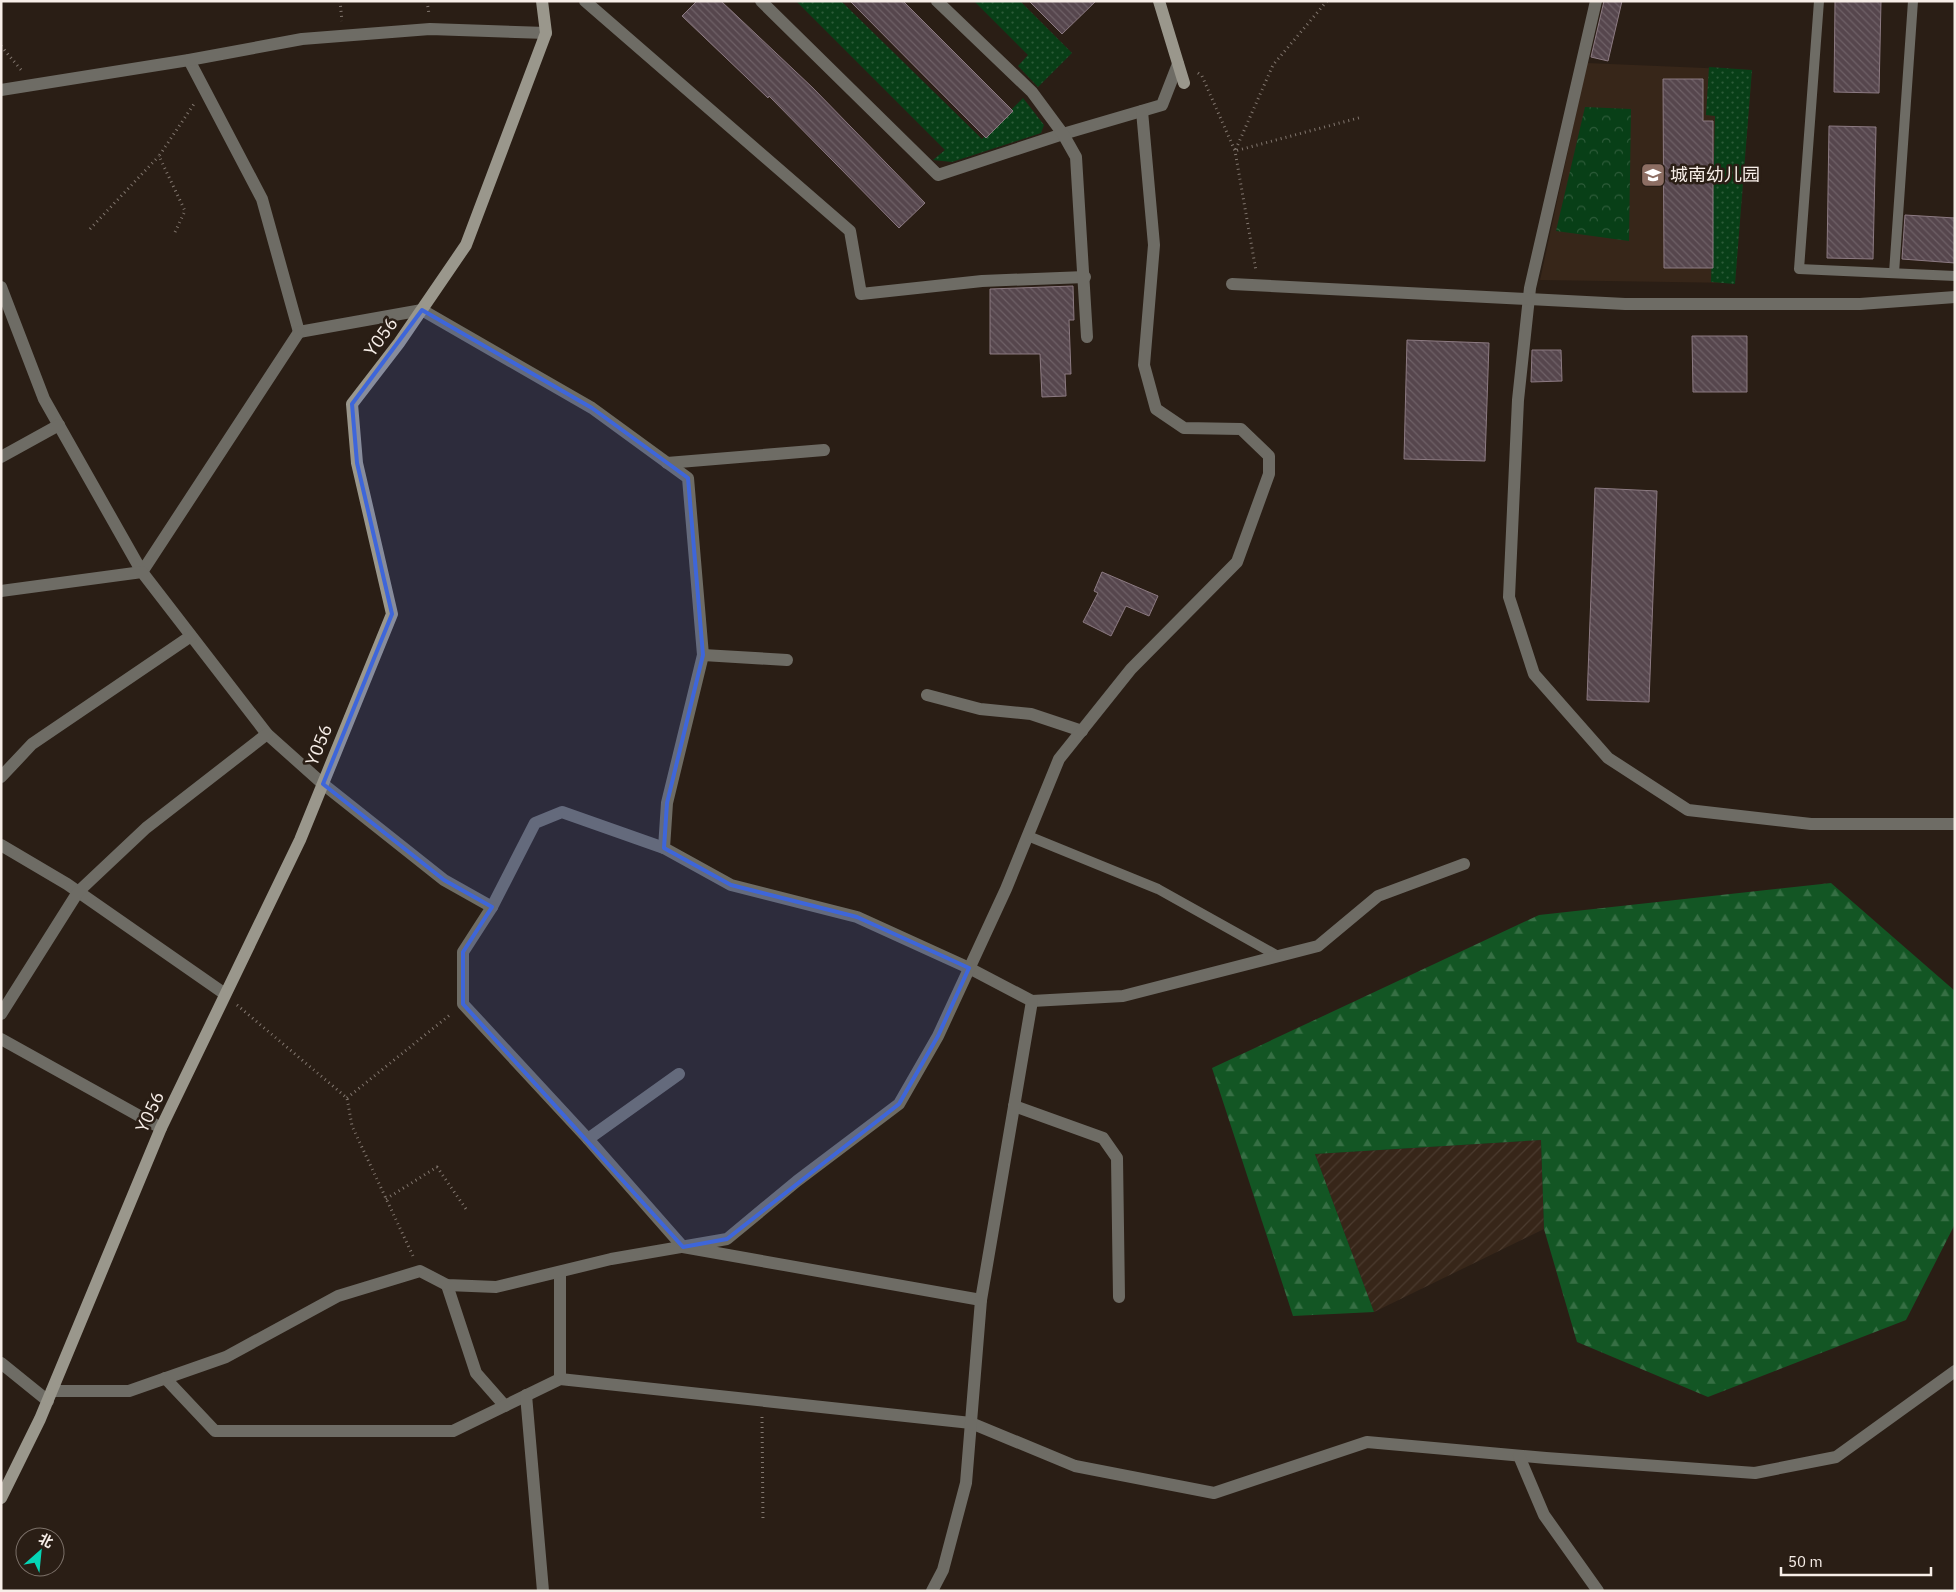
<svg xmlns="http://www.w3.org/2000/svg" width="1956" height="1592" font-family="'IBM Plex Sans','Noto Sans SC',sans-serif">
<style>
.industrial{fill:url(#industrial-furrows)}
.built{fill:#372619}
.grass{fill:url(#grass-dots)}
.forest{fill:url(#forest-firs)}
.park{fill:url(#park-crowns)}
.building{fill:url(#building-back-hatch);stroke:#8c7a82}
.lines{fill:none;stroke-linecap:round;stroke-linejoin:round}
.path{stroke:#82776f;stroke-width:3;stroke-dasharray:1 4;stroke-linecap:butt}
.lane{stroke:#6e6c65;stroke-width:10}
.street{stroke:#6e6c65;stroke-width:12}
.secondary{stroke:#9a978c;stroke-width:12}
.marked{fill:#3e66da;fill-opacity:0.2;stroke:#3e66da;stroke-width:4;stroke-linejoin:round}
.labels{text-anchor:middle;stroke-width:5;stroke-linejoin:round;paint-order:stroke}
.poi-label{font-size:18px;fill:#f7eee8;stroke:#2a1e15;text-anchor:start}
.street-label{font-size:18px;fill:#f7eee8;stroke:#2a1e15}
</style>
<defs>
<pattern id="industrial-furrows" width="10" height="10" patternUnits="userSpaceOnUse" patternTransform="scale(1.25)"><rect width="10" height="10" fill="#372619"/><path d="M-1 1l2-2M0 10L10 0M9 11l2-2" fill="none" stroke="#4b3b2f"/></pattern>
<pattern id="grass-dots" width="8" height="8" patternUnits="userSpaceOnUse" patternTransform="scale(1.25)"><rect width="8" height="8" fill="#083f17"/><path d="M2 2h.1M6 6h.1" fill="none" stroke="#2d5b39" stroke-width="1.8" stroke-linecap="round"/></pattern>
<pattern id="forest-firs" width="22" height="20" patternUnits="userSpaceOnUse" patternTransform="scale(1.25)"><rect width="22" height="20" fill="#135624"/><path d="M5 1l3.5 6h-7zM16 11l3.5 6h-7z" fill="#366f44"/></pattern>
<pattern id="park-crowns" width="20" height="18" patternUnits="userSpaceOnUse" patternTransform="scale(1.25)"><rect width="20" height="18" fill="#083f17"/><path d="M2 6a3 3 0 1 1 6 0M12 15a3 3 0 1 1 6 0" fill="none" stroke="#2d5b39"/></pattern>
<pattern id="building-back-hatch" width="6" height="6" patternUnits="userSpaceOnUse" patternTransform="scale(1.25)"><rect width="6" height="6" fill="#56464d"/><path d="M-1 5l2 2M0 0l6 6M5-1l2 2" fill="none" stroke="#6f6167"/></pattern>
</defs>
<rect width="100%" height="100%" fill="#2a1e15"/>
<path class="industrial" d="M1541,1140L1544,1229L1374,1312L1315,1154Z"/>
<path class="built" d="M1587,63L1752,70L1735,283L1540,280Z"/>
<g class="grass">
<path d="M796,1H841L982,139L1023,98L1044,125L1041,133L952,162L933,160L945,150Z"/>
<path d="M974,1H1020L1072,53L1038,87L1018,66L1028,55Z"/>
<path d="M1709,67L1752,70L1735,284L1711,282L1715,116L1706,115Z"/>
</g>
<path class="forest" d="M1831,883L1955,991V1224L1906,1320L1708,1397L1577,1342L1544,1229L1541,1140L1315,1154L1374,1312L1293,1316L1212,1068L1539,915Z"/>
<path class="park" d="M1585,107L1631,109L1629,241L1556,231Z"/>
<g class="building">
<path d="M697,1H721L813,88L925,203L899,228L769,96L768,98L682,16Z"/>
<path d="M850,1H903L1013,111L986,138Z"/>
<path d="M1029,1H1096L1062,34Z"/>
<path d="M1604,1H1622L1608,61L1591,57Z"/>
<path d="M1835,1H1881L1879,93L1834,92Z"/>
<path d="M1663,79H1703V121H1713V268H1664Z"/>
<path d="M1829,126L1876,127L1873,259L1827,258Z"/>
<path d="M1905,215L1955,218V263L1902,259Z"/>
<path d="M1073,286L1074,320H1069L1071,374H1065L1066,396L1042,397L1040,354H990V289Z"/>
<path d="M1692,336H1747V392H1693Z"/>
<path d="M1407,340L1489,343L1485,461L1404,459Z"/>
<path d="M1532,350H1561L1562,381L1531,382Z"/>
<path d="M1595,488L1657,491L1649,702L1587,700Z"/>
<path d="M1102,572L1158,596L1149,616L1126,606L1111,636L1083,622L1098,593L1094,591Z"/>
</g>
<g class="lines">
<g class="path">
<path d="M340,1L342,21"/>
<path d="M427,1L429,14"/>
<path d="M1327,1L1273,65L1235,151L1362,117"/>
<path d="M1,46L22,71"/>
<path d="M1198,73L1202,76L1235,151L1256,271"/>
<path d="M90,229L159,156"/>
<path d="M175,232L185,211L159,156L194,104"/>
<path d="M237,1005L347,1098L352,1126L413,1256"/>
<path d="M347,1098L451,1014"/>
<path d="M386,1199L437,1167L466,1209"/>
<path d="M762,1417L763,1522"/>
</g>
<g class="lane">
<path d="M1819,1L1799,269L1955,276"/>
<path d="M1894,273L1913,1"/>
<path d="M1028,836L1158,889L1278,956"/>
</g>
<g class="street">
<path d="M585,1L850,231L861,294L982,281L1085,277"/>
<path d="M761,1L938,175L1063,134L1162,105L1178,64"/>
<path d="M937,1L1032,92L1063,134L1076,157L1087,337"/>
<path d="M1596,1L1530,288L1518,400L1509,597L1534,674L1608,758L1688,810L1811,824H1955"/>
<path d="M189,60L262,199L299,332L422,310L592,408L688,478L703,655L667,803L664,848L731,885L857,917L969,968L1032,1001L1123,996L1318,946L1378,896L1464,864"/>
<path d="M1,90L189,60L302,39L430,29L546,33"/>
<path d="M1232,284L1625,304H1860L1955,297"/>
<path d="M1,287L44,399L142,572L299,332"/>
<path d="M1,457L59,425"/>
<path d="M667,463L824,450"/>
<path d="M1,591L142,572L267,734L323,784L444,880L492,907L535,823L562,812L664,848"/>
<path d="M703,655L787,660"/>
<path d="M927,695L980,709L1031,714L1082,731"/>
<path d="M1,777L32,744L191,636"/>
<path d="M1,845L67,884L225,994"/>
<path d="M492,907L463,952V1004L588,1139L683,1247L981,1300"/>
<path d="M1,1014L78,892L146,828L267,734"/>
<path d="M1,1039L161,1128"/>
<path d="M1014,1106L1103,1138L1117,1158L1119,1297"/>
<path d="M588,1139L679,1074"/>
<path d="M447,1285L476,1373L505,1406"/>
<path d="M1,1363L48,1401"/>
<path d="M165,1378L215,1431H453L560,1379L971,1423L1075,1466L1214,1493L1367,1442L1546,1458L1755,1473L1836,1457L1955,1371"/>
<path d="M560,1379V1272"/>
<path d="M52,1391H129L226,1357L338,1296L420,1271L447,1285L496,1287L611,1259L727,1239L797,1181L899,1104L938,1036L1006,889L1059,759L1131,669L1237,562L1269,474V456L1241,429L1184,428L1156,409L1144,365L1154,245L1142,111"/>
<path d="M526,1395L543,1591"/>
<path d="M1519,1456L1544,1515L1598,1591"/>
<path d="M932,1591L943,1570L966,1483L981,1300L1032,1001"/>
</g>
<g class="secondary">
<path d="M1159,1L1184,83"/>
<path d="M1,1498L40,1419L161,1128L300,840L392,614L357,463L352,404L399,343L466,245L546,33L542,1"/>
</g>
</g>
<path class="marked" d="M422,310L592,408L688,478L703,655L667,803L664,848L731,885L857,917L969,968L938,1036L899,1104L727,1239L683,1247L463,1004V952L492,907L444,880L323,784L392,614L357,463L352,404Z"/>
<defs>
<symbol id="school-square" viewBox="-11 -11 22 22"><rect x="-9" y="-9" width="18" height="18" rx="4" fill="#8d6e63" stroke="#2a1e15"/><path d="M0-5L7-2L0 1L-7-2ZM-4 1L0 2.5L4 1V4Q0 6-4 4Z" fill="#fff"/></symbol>
</defs>
<g fill-rule="evenodd">
<use href="#school-square" x="1639" y="161" width="28" height="28"/>
</g>
<g class="labels">
<g class="poi-label">
<text x="1670" y="181">城南幼儿园</text>
</g>
<g class="street-label">
<text transform="translate(381 337) rotate(-54)" y="6">Y056</text>
<text transform="translate(319 745) rotate(-68)" y="6">Y056</text>
<text transform="translate(150 1112) rotate(-65)" y="6">Y056</text>
</g>
</g>
<rect width="1956" height="1592" fill="none" stroke="#f7eee8" stroke-width="5"/>
<g transform="translate(40 1552) rotate(27)"><circle r="24" fill="#2a1e15" stroke="#7c7169"/>
<path d="M0-4L9 19L0 12L-9 19Z" fill="#05d5b6"/>
<text y="-8" font-size="14" font-weight="bold" text-anchor="middle" fill="#f7eee8">北</text>
</g>
<path d="M1781 1567v8h150v-8" fill="none" stroke="#f7eee8" stroke-width="2.5"/>
<text x="1788" y="1567" font-size="15" fill="#f7eee8" stroke="#2a1e15" stroke-width="4" paint-order="stroke">50 m</text>
</svg>
